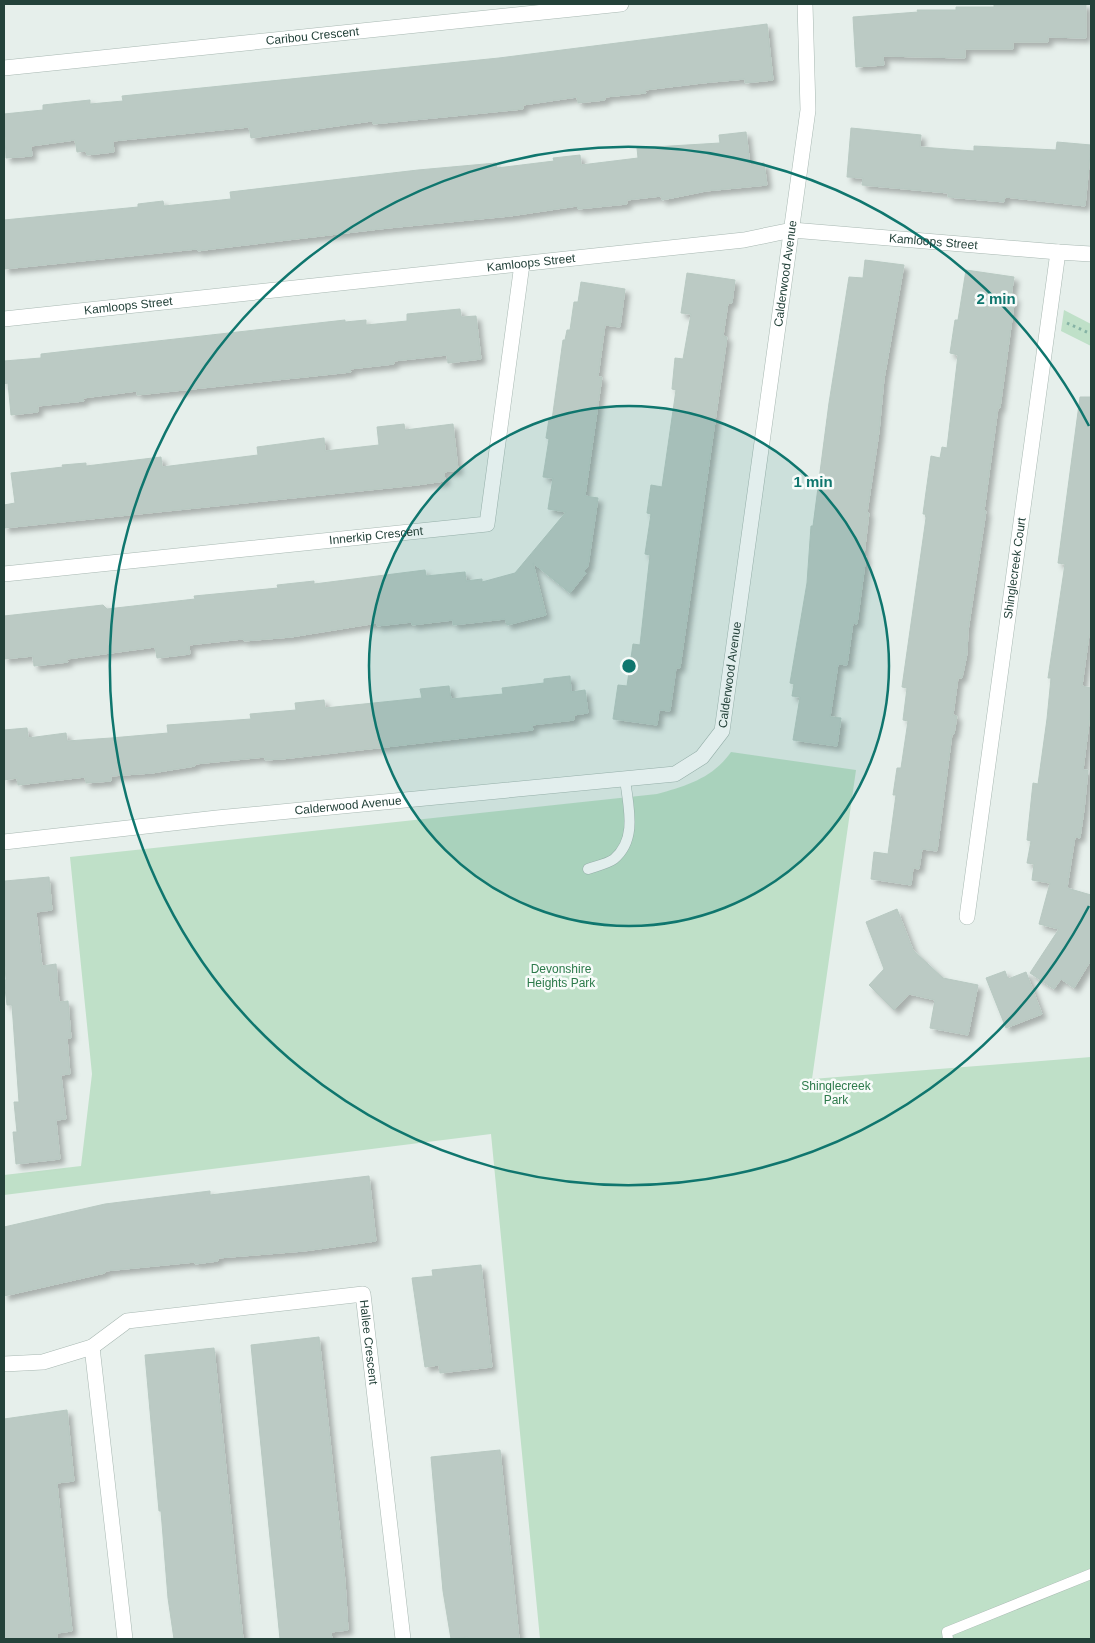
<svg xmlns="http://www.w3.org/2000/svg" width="1095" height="1643" font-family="Helvetica,sans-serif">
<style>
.green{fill:#bfe0c8}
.building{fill:#bbcac4;stroke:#b8c9c2;filter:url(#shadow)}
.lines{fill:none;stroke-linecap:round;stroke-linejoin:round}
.service-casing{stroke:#a8b8b2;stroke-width:11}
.minor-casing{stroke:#a8b8b2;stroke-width:16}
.path{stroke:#86b3a5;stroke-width:3;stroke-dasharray:2.5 4;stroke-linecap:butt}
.service{stroke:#fff;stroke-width:10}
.minor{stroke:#fff;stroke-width:15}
.ring{fill:none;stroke:#0f766e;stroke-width:2.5}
.labels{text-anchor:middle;stroke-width:5;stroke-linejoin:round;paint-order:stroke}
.street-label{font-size:12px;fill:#24423a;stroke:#f7fbf9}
.park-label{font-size:12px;fill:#2d7a4b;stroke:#f7fbf9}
.centre{fill:#0f766e;stroke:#f7fbf9;stroke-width:2.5}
.ring-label{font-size:15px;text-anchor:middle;font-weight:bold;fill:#0f766e;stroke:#f7fbf9;stroke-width:5;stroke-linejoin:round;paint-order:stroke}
</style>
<defs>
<filter id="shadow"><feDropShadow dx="4.5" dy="4.5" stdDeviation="2.5" flood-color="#0004"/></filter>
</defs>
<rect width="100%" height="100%" fill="#e6efeb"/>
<g class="green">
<path d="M1064,310L1091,324V346L1061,331Z"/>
<path d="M731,752L856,770L812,1079L1091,1057V1639H540L491,1134L4,1195V1175L81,1166L92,1074L70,857L657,794C686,786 713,778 731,752Z"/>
</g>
<g class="building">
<path d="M994,4H1086V38L1048,37V42H1013V49H965V58L883,56L884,65L856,67L853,17L918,12L917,10H956V7H994Z"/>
<path d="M767,24L773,80L745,83V79L702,83L645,90L646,93L605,97V100L578,103L577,97L523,105V109L373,124L372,121L251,138L249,127L113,141L114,152L87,155L86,151L77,152L75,140L31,146L32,156L6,158L4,114L43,110V105L90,100V104L123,101L122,96L499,58Z"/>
<path d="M851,128L921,135L920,147L974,151V146L1056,150L1057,142L1091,145L1085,206L1005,197L1004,202L948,197V193L862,185L863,178L847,177Z"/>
<path d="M746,132L750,165L764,163L767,185L706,191L662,200L661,196L627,200V204L578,209L577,206L510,216L388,228L212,249L198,251L197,249L4,269V220L138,207V204L163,201L164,206L231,199L230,192L418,170L496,163L497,168L554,161L553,158L580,155L581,165L638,158L637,148L720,143L719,135Z"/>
<path d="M865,260L904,265L884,379L879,432L867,513H869L864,555L866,556L857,624L853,623L847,665L838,664L830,717L841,718L837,746L793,740L800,697L792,696L794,684L790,683L807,583L811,526H813L829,403L849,277L863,278Z"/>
<path d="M966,270L1014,277L1011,296L1015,297L1000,408H998L984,511H986L968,631L967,654L962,678H958L953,715L957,716L954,734H952L937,851L922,849L919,869L913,868L911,885L871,879L874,852L888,854L896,795H893L897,768H901L908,721L903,720L907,688L902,687L926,518L925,514H923L926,492L931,456L940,458L942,447L947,448L958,355L950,353L955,320H958Z"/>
<path d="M687,273L735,280L732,303H728L723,336L727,337L680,668H676L670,711L659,710L657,725L613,719L618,685L627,686L633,644L640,645L650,555L645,554L651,514L647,513L651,485L662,487L676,390L672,389L675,358L683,359L691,314L681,313Z"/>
<path d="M581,282L625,289L620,327L605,325L598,377H602L585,496L598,498L588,566L584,571L586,573L570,593L533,563L546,615L507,625L505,619L453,625V620L412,625V622L377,626V623L291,637L244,641L243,639L189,645L190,654L157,658L155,647L67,659L68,662L34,666L33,656L4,659V616L103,605L107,609L195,599L194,596L278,588L277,585L314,581V584L425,570L426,576L465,572L466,581L482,579V582L515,573L566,512L548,509L553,478L543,477L549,439L546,438L549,419L552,420L563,340H565L567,330H570L574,302H578Z"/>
<path d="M460,309L461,317L476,316L481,359L448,363L447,355L394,361V364L350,369L351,372L137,395V391L83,398L84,401L38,406V412L11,415L8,383L4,384V361L41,358V354L345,320V322L366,320V325L407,321V314Z"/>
<path d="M1080,397H1091V635H1089L1082,686L1091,688V707L1083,770H1088L1084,810L1080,838L1075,837L1067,888L1091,895V960L1074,988L1061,979L1054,989L1030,973L1059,929L1039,924L1050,883L1032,880L1034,864L1027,863L1031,841L1027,840L1033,783L1038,784L1047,719L1051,678H1048L1065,564L1058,563Z"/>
<path d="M404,424L405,430L453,424L458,470L444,472L445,481L417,485L4,528V505L15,503L11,473L63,467L62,465L86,463V466L161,457L162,467L258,455L257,447L324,438L325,451L379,445L377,427Z"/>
<path d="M570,676L571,692L585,690L588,713L574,715V720L532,725L533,730L282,759L265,760V757L195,764V766L152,773L111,776V781L86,783L85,777L18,785L17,778L4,780V730L27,728L28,738L66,733L67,741L111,738L168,733L167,725L251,719L250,714L296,710L295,703L324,700L325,708L422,698L420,689L449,686L451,699L503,694L502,688L544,683V679Z"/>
<path d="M49,877L52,910L36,912L42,966L56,964L59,1002L68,1001L71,1038H67L70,1074L61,1075L66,1119L56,1120L60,1159L16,1164L13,1132H17L14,1102H19L12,1005H7L4,980H6L4,953L5,881Z"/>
<path d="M897,909L913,950L943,978L978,985L968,1035L930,1028L935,1000L909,994L894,1010L869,985L884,969L866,922Z"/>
<path d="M1005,971L1008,979L1026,972L1042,1014L1006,1028L986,978Z"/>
<path d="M369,1176L376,1241L304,1251L218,1258V1261L195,1264V1262L105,1271V1273L4,1296V1227L105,1204L210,1191V1195Z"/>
<path d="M481,1265L492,1367L440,1373L439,1365L425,1367L412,1278L433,1276L432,1270Z"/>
<path d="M319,1337L345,1581L348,1630L331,1632L332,1639H280L251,1345Z"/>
<path d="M214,1348L243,1639H174L168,1598L161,1511H159L145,1355Z"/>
<path d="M67,1410L74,1481L57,1483L72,1631L57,1633V1639H4V1419Z"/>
<path d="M500,1450L519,1639H468V1637L451,1639L443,1591L431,1457Z"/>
</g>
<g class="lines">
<defs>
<g id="service">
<path d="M588,869C596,866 607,864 614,859C638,839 628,806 625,779"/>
<path d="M948,1639L947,1632L1091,1574"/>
</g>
<g id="minor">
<path id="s1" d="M4,68L621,4"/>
<path id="s2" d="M4,319L744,240L792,230L1058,252"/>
<path id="s3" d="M4,574L487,524L522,264"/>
<path id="s4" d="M4,842L217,818L675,774L702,757L722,731L808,110L805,4"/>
<path id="s5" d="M967,917L1058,252L1091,254"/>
<path d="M92,1347L125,1639"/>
<path id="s6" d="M4,1364L43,1362L92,1347L127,1321L363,1294L403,1639"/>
</g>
</defs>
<use href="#service" class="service-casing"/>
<use href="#minor" class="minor-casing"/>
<path class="path" d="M1067,323L1091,334"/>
<use href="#service" class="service"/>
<use href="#minor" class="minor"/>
</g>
<circle cx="629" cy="666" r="260" fill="#0f766e" fill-opacity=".12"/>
<g class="ring">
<circle cx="629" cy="666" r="260"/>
<path d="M1089 906A519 519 0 1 1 1089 426"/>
</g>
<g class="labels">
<g class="street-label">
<text dy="4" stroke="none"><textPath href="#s1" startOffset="310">Caribou Crescent</textPath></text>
<text dy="4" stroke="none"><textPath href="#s2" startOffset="935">Kamloops Street</textPath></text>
<text dy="4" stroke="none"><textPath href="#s2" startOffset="530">Kamloops Street</textPath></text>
<text dy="4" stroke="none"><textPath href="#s4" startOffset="1201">Calderwood Avenue</textPath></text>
<text dy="4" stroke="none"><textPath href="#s2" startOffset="125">Kamloops Street</textPath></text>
<text dy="4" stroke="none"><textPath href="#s3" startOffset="374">Innerkip Crescent</textPath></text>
<text dy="4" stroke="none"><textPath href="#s5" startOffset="352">Shinglecreek Court</textPath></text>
<text dy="4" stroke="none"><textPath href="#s4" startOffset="796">Calderwood Avenue</textPath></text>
<text dy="4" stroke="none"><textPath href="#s4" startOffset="346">Calderwood Avenue</textPath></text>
<text dy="4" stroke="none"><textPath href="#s6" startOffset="420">Hallee Crescent</textPath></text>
</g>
<g class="park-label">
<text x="561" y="973">Devonshire<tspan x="561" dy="14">Heights Park</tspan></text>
<text x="836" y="1090">Shinglecreek<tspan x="836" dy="14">Park</tspan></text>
</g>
</g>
<circle cx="629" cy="666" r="8" class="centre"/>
<g class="ring-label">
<text x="996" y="304">2 min</text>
<text x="813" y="487">1 min</text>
</g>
<rect width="1095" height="1643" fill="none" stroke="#24423a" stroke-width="10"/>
</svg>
